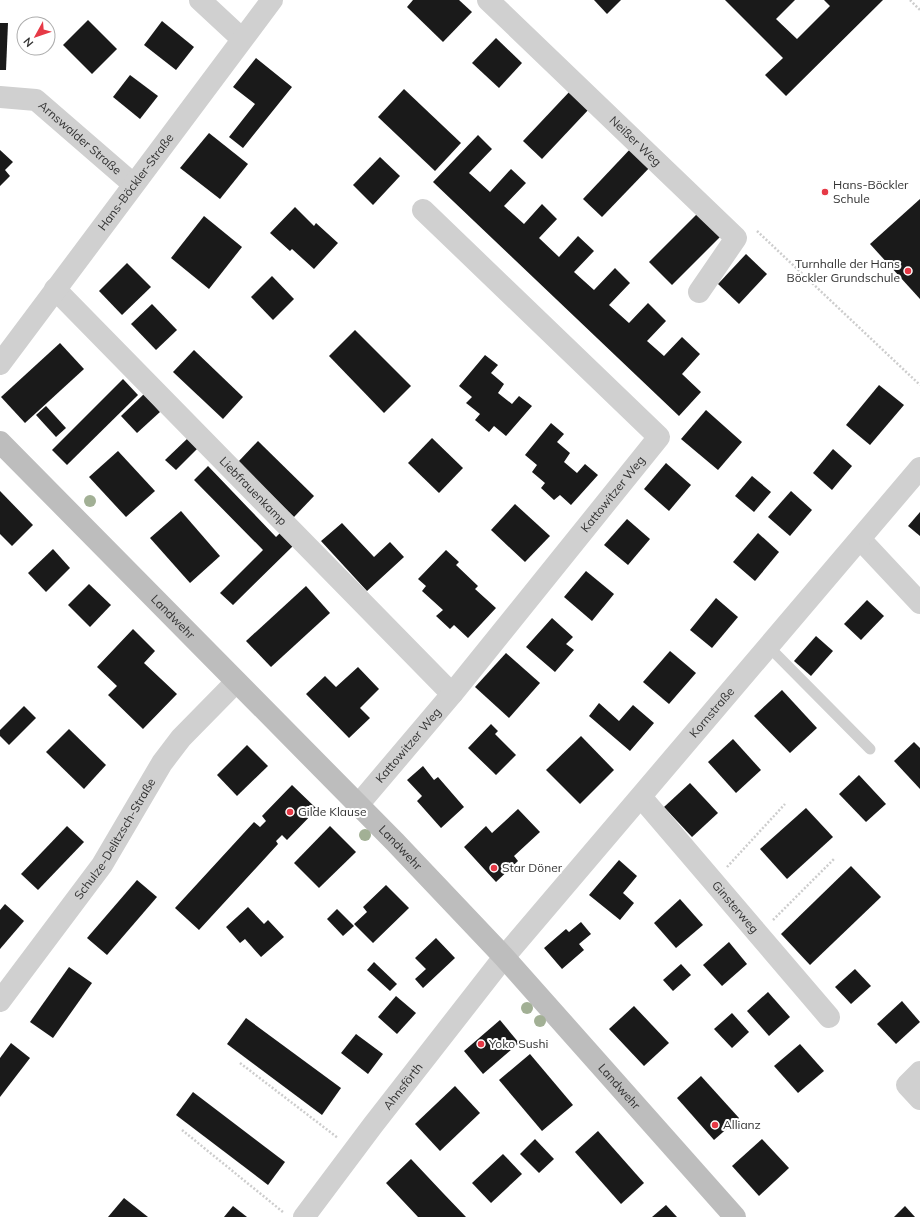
<svg xmlns="http://www.w3.org/2000/svg" width="920" height="1217" font-family="Mulish,sans-serif">
<style>
.building{fill:#1a1a1a}
.lines{fill:none;stroke-linecap:round;stroke-linejoin:round}
.path{stroke:#cdcdcd;stroke-width:2.5;stroke-dasharray:2 2;stroke-linecap:butt}
.lane{stroke:#d0d0d0;stroke-width:11}
.street{stroke:#d0d0d0;stroke-width:22}
.secondary{stroke:#bdbdbd;stroke-width:22}
.tree{fill:#a2b095}
.poi-dot{fill:#e63946;stroke:#fff;stroke-width:1.5}
.labels{text-anchor:middle;stroke-width:4;stroke-linejoin:round;paint-order:stroke}
.street-label{font-size:12px;fill:#333;stroke:#fff}
.poi-label{font-size:12px;fill:#333;stroke:#fff;text-anchor:start}
</style>
<rect width="100%" height="100%" fill="#fff"/>
<g class="building">
<path d="M413,0H459L472,12L443,42L407,7Z"/>
<path d="M594,0H621L607,14Z"/>
<path d="M725,0H795L776,19L797,39L830,6L824,0H883L786,96L765,75L783,58Z"/>
<path d="M88,20L117,49L92,74L63,45Z"/>
<path d="M162,21L194,47L176,70L144,45Z"/>
<path d="M0,23H8L6,70H0Z"/>
<path d="M496,38L522,63L499,88L472,63Z"/>
<path d="M256,58L292,87L243,148L229,137L255,104L233,87Z"/>
<path d="M130,75L158,96L140,119L113,97Z"/>
<path d="M404,89L461,143L435,171L378,117Z"/>
<path d="M571,90L590,108L542,159L523,141Z"/>
<path d="M209,133L248,164L220,199L180,168Z"/>
<path d="M478,135L492,149L469,173L490,192L511,169L526,183L504,206L524,224L542,204L557,219L539,238L559,257L578,236L594,251L574,272L594,290L615,268L630,283L609,305L629,323L648,303L666,321L647,341L664,356L682,337L700,354L682,374L701,392L679,416L433,182Z"/>
<path d="M633,146L653,164L602,217L583,199Z"/>
<path d="M0,150L13,162L5,170L10,176L0,186Z"/>
<path d="M380,157L400,176L373,205L353,185Z"/>
<path d="M920,199V299L870,244Z"/>
<path d="M295,207L314,226L316,223L338,243L314,269L292,249L290,251L270,233Z"/>
<path d="M699,212L722,235L672,285L649,262Z"/>
<path d="M204,216L242,247L209,289L171,258Z"/>
<path d="M746,254L767,274L739,304L718,284Z"/>
<path d="M127,263L151,287L122,315L99,291Z"/>
<path d="M272,276L294,299L273,320L251,297Z"/>
<path d="M152,304L177,330L156,350L131,324Z"/>
<path d="M355,330L411,386L384,413L329,356Z"/>
<path d="M60,343L84,369L25,423L1,397Z"/>
<path d="M194,350L243,397L223,419L173,372Z"/>
<path d="M485,355L498,365L491,373L504,384L498,393L512,404L519,396L532,406L506,436L494,426L489,432L475,420L480,414L466,403L472,397L459,386Z"/>
<path d="M123,379L138,395L67,465L52,450Z"/>
<path d="M879,385L904,405L870,445L846,425Z"/>
<path d="M144,394L160,412L137,433L121,416Z"/>
<path d="M46,406L66,428L56,437L36,415Z"/>
<path d="M706,410L742,442L718,470L681,439Z"/>
<path d="M551,423L564,434L557,442L570,453L564,462L577,473L585,464L598,475L571,505L560,495L554,500L541,488L545,483L532,472L537,465L525,455Z"/>
<path d="M188,438L198,448L176,470L165,460Z"/>
<path d="M432,438L463,468L439,493L408,463Z"/>
<path d="M258,441L314,496L294,517L238,462Z"/>
<path d="M833,449L852,466L832,490L813,473Z"/>
<path d="M118,451L155,491L126,517L89,477Z"/>
<path d="M666,463L691,485L669,511L644,489Z"/>
<path d="M208,466L276,537L282,531L295,544L233,605L220,593L263,550L194,480Z"/>
<path d="M752,476L771,492L754,512L735,496Z"/>
<path d="M0,491L33,525L12,546L0,534Z"/>
<path d="M791,491L812,510L790,536L768,517Z"/>
<path d="M515,504L550,536L525,562L491,530Z"/>
<path d="M181,511L220,556L190,583L150,538Z"/>
<path d="M920,512V536L908,526Z"/>
<path d="M627,519L650,539L628,565L604,545Z"/>
<path d="M342,523L374,557L390,542L404,557L367,591L321,541Z"/>
<path d="M758,533L779,552L755,581L733,562Z"/>
<path d="M53,549L70,568L46,592L28,573Z"/>
<path d="M446,550L459,562L456,565L478,586L475,589L496,608L468,638L454,625L450,629L436,616L443,610L422,591L426,586L418,579Z"/>
<path d="M586,571L614,594L592,621L564,597Z"/>
<path d="M89,584L111,605L90,627L68,605Z"/>
<path d="M306,586L330,613L271,667L246,641Z"/>
<path d="M716,598L738,617L712,648L690,630Z"/>
<path d="M867,600L884,616L861,640L844,624Z"/>
<path d="M552,618L573,637L566,644L574,650L555,672L526,647Z"/>
<path d="M133,629L155,651L144,663L177,694L143,729L108,695L117,686L97,667Z"/>
<path d="M816,636L833,651L811,676L794,661Z"/>
<path d="M670,651L696,673L669,704L643,682Z"/>
<path d="M506,653L540,683L509,718L475,687Z"/>
<path d="M358,667L379,689L360,708L370,718L349,738L306,694L325,676L336,687Z"/>
<path d="M782,690L817,728L790,753L754,716Z"/>
<path d="M599,703L619,721L633,705L654,723L630,751L589,716Z"/>
<path d="M24,706L36,718L9,745L0,736V730Z"/>
<path d="M491,724L498,731L495,734L516,755L496,775L468,748Z"/>
<path d="M69,729L106,765L84,789L46,752Z"/>
<path d="M581,736L614,770L580,804L546,770Z"/>
<path d="M733,739L761,770L736,793L708,762Z"/>
<path d="M914,742L920,748V789L894,761Z"/>
<path d="M247,745L268,766L237,796L217,775Z"/>
<path d="M423,766L434,780L438,777L464,807L441,828L417,801L422,796L407,780Z"/>
<path d="M859,775L886,804L866,822L839,794Z"/>
<path d="M690,783L718,813L692,837L664,807Z"/>
<path d="M292,785L317,809L287,840L282,835L276,841L278,844L199,930L175,908L254,822L260,827L266,821L262,816Z"/>
<path d="M806,808L833,837L787,879L760,849Z"/>
<path d="M518,809L540,832L514,856L518,861L496,882L464,847L486,826L492,833Z"/>
<path d="M67,826L84,842L38,890L21,874Z"/>
<path d="M330,826L356,852L319,888L294,863Z"/>
<path d="M619,860L637,876L623,893L634,903L620,920L589,895Z"/>
<path d="M851,866L881,897L810,965L781,934Z"/>
<path d="M137,880L157,897L107,955L87,938Z"/>
<path d="M386,885L409,908L373,943L354,924L367,912L363,907Z"/>
<path d="M680,899L703,925L676,948L654,923Z"/>
<path d="M5,904L24,921L0,949V910Z"/>
<path d="M248,907L264,924L268,920L284,937L261,957L245,939L240,943L226,927Z"/>
<path d="M337,909L354,926L343,936L327,919Z"/>
<path d="M581,922L591,934L579,944L584,950L562,969L544,948L566,929L569,932Z"/>
<path d="M436,938L455,958L423,988L415,979L426,969L415,958Z"/>
<path d="M729,942L747,964L722,986L703,965Z"/>
<path d="M374,962L397,984L390,991L367,970Z"/>
<path d="M681,964L691,975L673,991L663,980Z"/>
<path d="M69,967L92,983L53,1038L30,1022Z"/>
<path d="M855,969L871,986L851,1004L835,987Z"/>
<path d="M768,992L790,1017L769,1036L747,1011Z"/>
<path d="M396,996L416,1013L397,1034L378,1017Z"/>
<path d="M902,1001L920,1022L896,1044L877,1024Z"/>
<path d="M634,1006L669,1043L644,1066L609,1029Z"/>
<path d="M732,1013L749,1032L732,1048L714,1029Z"/>
<path d="M246,1018L341,1088L322,1115L227,1044Z"/>
<path d="M500,1020L519,1043L483,1074L464,1051Z"/>
<path d="M356,1034L383,1054L368,1074L341,1053Z"/>
<path d="M11,1043L30,1058L0,1097V1058Z"/>
<path d="M800,1044L824,1071L798,1093L774,1066Z"/>
<path d="M530,1054L573,1105L542,1131L499,1080Z"/>
<path d="M701,1076L739,1118L714,1140L677,1098Z"/>
<path d="M455,1086L480,1113L440,1151L415,1124Z"/>
<path d="M193,1092L285,1162L268,1185L176,1115Z"/>
<path d="M598,1131L644,1183L621,1204L575,1152Z"/>
<path d="M535,1139L554,1159L539,1173L520,1154Z"/>
<path d="M762,1139L789,1168L759,1196L732,1166Z"/>
<path d="M503,1154L522,1174L491,1203L472,1183Z"/>
<path d="M411,1159L443,1193L466,1217H418L386,1183Z"/>
<path d="M124,1198L148,1217H108Z"/>
<path d="M666,1205L677,1217H652Z"/>
<path d="M233,1206L247,1217H224Z"/>
<path d="M905,1206L915,1217H894Z"/>
</g>
<g class="lines">
<g class="path">
<path d="M910,0L920,10"/>
<path d="M757,231L920,385"/>
<path d="M727,867L785,804"/>
<path d="M773,920L834,859"/>
<path d="M240,1063L338,1138"/>
<path d="M182,1130L283,1212"/>
</g>
<path class="lane" d="M768,646L870,749"/>
<g class="street">
<path d="M200,0L242,39"/>
<path id="s1" d="M488,0L736,238L699,292"/>
<path id="s2" d="M0,97L36,100L133,184"/>
<path id="s3" d="M55,289L452,694"/>
<path id="s4" d="M0,364L272,0"/>
<path d="M860,539L920,603"/>
<path id="s5" d="M641,797L829,1017"/>
<path id="s6" d="M358,805L452,694L659,437L423,210"/>
<path id="s7" d="M0,1001L102,865L162,763L181,738L236,682"/>
<path d="M920,1072L907,1085L920,1099"/>
<path id="s8" d="M304,1217L373,1125L504,957L920,468"/>
</g>
<path class="secondary" id="s9" d="M0,442L395,842L504,957L735,1217"/>
</g>
<g class="tree">
<circle cx="90" cy="501" r="6"/>
<circle cx="365" cy="835" r="6"/>
<circle cx="527" cy="1008" r="6"/>
<circle cx="540" cy="1021" r="6"/>
</g>
<g class="poi-dot">
<circle cx="825" cy="192" r="4"/>
<circle cx="908" cy="271" r="4"/>
<circle cx="290" cy="812" r="4"/>
<circle cx="494" cy="868" r="4"/>
<circle cx="481" cy="1044" r="4"/>
<circle cx="715" cy="1125" r="4"/>
</g>
<g class="labels">
<g class="street-label">
<text dy="4" stroke="none"><textPath href="#s2" startOffset="94">Arnswalder Straße</textPath></text>
<text dy="4" stroke="none"><textPath href="#s1" startOffset="204">Neißer Weg</textPath></text>
<text dy="4" stroke="none"><textPath href="#s4" startOffset="227">Hans-Böckler-Straße</textPath></text>
<text dy="4" stroke="none"><textPath href="#s3" startOffset="283">Liebfrauenkamp</textPath></text>
<text dy="4" stroke="none"><textPath href="#s6" startOffset="402">Kattowitzer Weg</textPath></text>
<text dy="4" stroke="none"><textPath href="#s9" startOffset="246">Landwehr</textPath></text>
<text dy="4" stroke="none"><textPath href="#s8" startOffset="649">Kornstraße</textPath></text>
<text dy="4" stroke="none"><textPath href="#s6" startOffset="78">Kattowitzer Weg</textPath></text>
<text dy="4" stroke="none"><textPath href="#s7" startOffset="199">Schulze-Delitzsch-Straße</textPath></text>
<text dy="4" stroke="none"><textPath href="#s9" startOffset="570">Landwehr</textPath></text>
<text dy="4" stroke="none"><textPath href="#s5" startOffset="145">Ginsterweg</textPath></text>
<text dy="4" stroke="none"><textPath href="#s8" startOffset="164">Ahnsförth</textPath></text>
<text dy="4" stroke="none"><textPath href="#s9" startOffset="894">Landwehr</textPath></text>
</g>
<g class="poi-label">
<text x="833" y="189">Hans-Böckler<tspan x="833" dy="14">Schule</tspan></text>
<text x="900" y="268" text-anchor="end">Turnhalle der Hans<tspan x="900" dy="14">Böckler Grundschule</tspan></text>
<text x="298" y="816">Gilde Klause</text>
<text x="502" y="872">Star Döner</text>
<text x="489" y="1048">Yoko Sushi</text>
<text x="723" y="1129">Allianz</text>
</g>
</g>
<g transform="translate(36 36) rotate(230)"><circle r="19" fill="#ffffff" stroke="#adadad"/>
<path d="M0-3L7 15L0 10L-7 15Z" fill="#e63946"/>
<text y="-6" font-size="11" font-weight="bold" text-anchor="middle" fill="#333333">N</text>
</g>
</svg>
